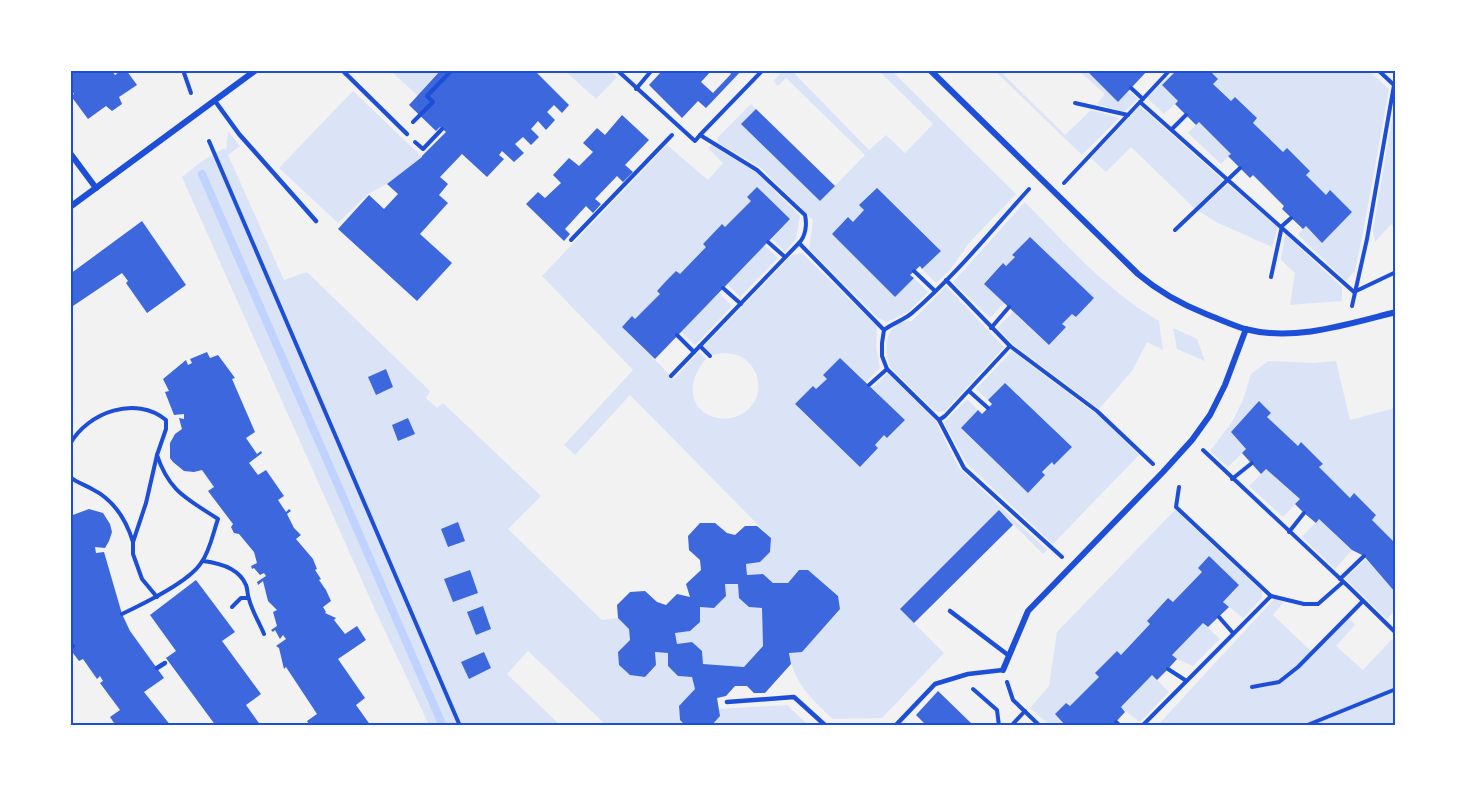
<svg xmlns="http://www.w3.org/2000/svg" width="1466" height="796" font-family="Karla,sans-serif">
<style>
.green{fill:#dbe4f7}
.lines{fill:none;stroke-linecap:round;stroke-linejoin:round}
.stream{stroke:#bfd3fe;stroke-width:8}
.building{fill:#3d67dc;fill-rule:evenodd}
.path{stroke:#1d4ed8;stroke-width:4}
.service{stroke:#1d4ed8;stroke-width:4.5}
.minor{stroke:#1d4ed8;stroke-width:6}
.neatline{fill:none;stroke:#1d4ed8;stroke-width:2}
</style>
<rect width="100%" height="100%" fill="#f2f2f2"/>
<g class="green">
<path d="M391,71H441L418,96Z"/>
<path d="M565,71H610L617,77L596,99Z"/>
<path d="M783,71H792L869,150L886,135L905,153L933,124L879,71H892L1016,194L969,243L949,271L936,283L922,269L941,250L877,189L860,205L864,210L853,222L848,217L832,234L895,297L914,278L928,292L908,312L887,322L878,318L809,249L813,220L760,167L718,143L717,140L719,136L751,104L756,109L742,124L820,201L865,155L786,78L778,86L773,81Z"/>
<path d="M997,71H1006L1003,74L1065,135L1091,110L1119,118L1082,155L996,72Z"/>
<path d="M1079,71H1086L1118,101L1128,91L1138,99L1124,112L1097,104L1105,94Z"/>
<path d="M1174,71H1177L1162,85L1178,101L1164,114L1147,98Z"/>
<path d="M1209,71H1369L1389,89L1362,238L1355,271L1346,281L1298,235L1306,226L1322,242L1352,212L1330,191L1326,195L1306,175L1310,170L1287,148L1283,152L1253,123L1257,118L1236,97L1231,101L1213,84Z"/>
<path d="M353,91L422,157L387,184L368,194L338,223L279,168Z"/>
<path d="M1395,102V228L1391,224L1375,242L1373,230Z"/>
<path d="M1140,106L1223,180L1201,202L1205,205L1228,184L1278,227L1272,247L1216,222L1194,208L1131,147L1106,172L1091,158Z"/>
<path d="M1199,122L1231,154L1221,164L1188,133Z"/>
<path d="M228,131L240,146L228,155L284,280L307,272L430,391L426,398L437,408L443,403L541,496L508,529L602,620L618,618L629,629L630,640L618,652C620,672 627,675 645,677L656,665L655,652L668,653V666L678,676L692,677L695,689L679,706L680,720L686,725H606L528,651L507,674L560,725H429L376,612L182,177L202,161L224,148L226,150Z"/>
<path d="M667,145L708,180L723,163L708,148L711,145L756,172L800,216L796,239L785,252L771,238L790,219L757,187L751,201L725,227L722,224L703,244L706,247L680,274L667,280L657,291L660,294L635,319L632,317L622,327L674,379L699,352L706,359C691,375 685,402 708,415C715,418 724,420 731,418C777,407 761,342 713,355L704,346L792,255L802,253L877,326L876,347L880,368L866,382L840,358L823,375L827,379L816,389L813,386L795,405L860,467L878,449L875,445L884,435L888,438L905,420L872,388L888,373L935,420L959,468L1047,550L1043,554L1000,511L900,609L944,653L882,718L833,719C811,699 794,683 789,653L802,651L840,609L838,596L799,570L788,583H773L763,574L747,575L746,564C765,561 769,557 771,538L630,395L575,455L564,445L633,370L542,276Z"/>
<path d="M1025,202C1067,245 1107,291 1159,321L1163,350L1147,342L1132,371L1099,409L1015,346L997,328L1013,312L1049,345L1066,327L1062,324L1072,314L1076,317L1094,298L1030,237L1013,254L1015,257L1006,266L1003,263L984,283L1004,303L990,318L953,282Z"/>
<path d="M1285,234L1342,287V301L1290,305L1295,273L1281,260Z"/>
<path d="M764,245L778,258L740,297L727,284Z"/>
<path d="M946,286L1004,347L945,411L938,412L933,409L891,368C882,349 885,320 912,321Z"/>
<path d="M719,293L732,306L695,345L681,332Z"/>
<path d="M1173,328L1197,339L1205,361L1177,349Z"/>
<path d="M1012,351L1100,417L1139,455L1053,544L967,464L944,423L967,399L978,410L961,429L1028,493L1052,462L1055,464L1071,447L1005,383L988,400L976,389Z"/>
<path d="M1268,361L1313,363L1336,361L1350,420L1395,408V543L1372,520L1376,514L1354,493L1350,498L1319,467L1323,464L1302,443L1298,446L1267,417L1271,413L1260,402L1246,449L1228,467L1210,451L1232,422L1243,400L1251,374Z"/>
<path d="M1266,469L1300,499L1283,517L1249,486Z"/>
<path d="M1175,510L1262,591V598L1243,618L1223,602L1239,585L1209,556L1198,568L1202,572L1173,602L1168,598L1147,621L1150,624L1121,655L1117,651L1096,673L1099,677L1070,706L1066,703L1055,714L1066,725H1050L1030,708L1049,686L1057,632Z"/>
<path d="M1319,519L1352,550L1335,569L1302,537Z"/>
<path d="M1366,559L1395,592V610L1387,619L1345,578Z"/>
<path d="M725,584H738L739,598L749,607L762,608L763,646L744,667L703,664L702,651L692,642L677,644L675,633L690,631L700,622V607H714L726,596Z"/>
<path d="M1276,597L1283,603L1273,615L1313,653L1348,617L1355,625L1336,646L1363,670L1392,639L1395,643V725L1157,726Z"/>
<path d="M1203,623L1220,639L1193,666L1177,659L1172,655Z"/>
<path d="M1152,675L1169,692L1140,722L1121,708Z"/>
<path d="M787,705L808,725L711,726L718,709Z"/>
</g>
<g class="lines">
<path class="stream" d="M202,174L443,726"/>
</g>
<g class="building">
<path d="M70,70H111L115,75L122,70H126L137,85L119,97L122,104L112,111L106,106L88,119L71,96L74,94L70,88Z"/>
<path d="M441,70H534L569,105L562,113L554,105L547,112L555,120L546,130L538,121L531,129L539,137L531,145L523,137L515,144L524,153L514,162L502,151L499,155L504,159L487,177L462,154L440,177L448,184L439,195L448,203L420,234L452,263L417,301L338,229L369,195L384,209L398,194L387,184L422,157V156L446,132L440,127L436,131L409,105Z"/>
<path d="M659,70H712L701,82L713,93L731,74L728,70H742L706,108L698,101L682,118L649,85L661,72Z"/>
<path d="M1086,70H1148L1118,102Z"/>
<path d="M1177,70H1209L1218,79L1213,84L1231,101L1235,97L1257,118L1253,123L1283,152L1287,148L1310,171L1306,175L1326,195L1330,190L1352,212L1322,243L1306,226L1303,229L1282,209L1284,206L1253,175L1250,178L1228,156L1231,154L1199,122L1196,125L1175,104L1178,101L1162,85Z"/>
<path d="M756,109L835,186L820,201L741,124Z"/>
<path d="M622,115L649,140L625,165L633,172L623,182L617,176L595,199L601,204L593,213L586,206L565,229L570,234L564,241L526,204L538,192L545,198L561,183L553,175L569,158L579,166L593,152L583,143L597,128L605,135Z"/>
<path d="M757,187L790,219L655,359L622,327L632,316L635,319L660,294L657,291L667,280L676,271L680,274L706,247L703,244L722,224L725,227L751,201L747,197Z"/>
<path d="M877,188L941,251L922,269L920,266L910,275L914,278L895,297L832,234L848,217L853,222L864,210L859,205Z"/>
<path d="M142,221L186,285L147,313L126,283L128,281L122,273L70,308V274Z"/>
<path d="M1030,237L1094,298L1076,317L1072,314L1062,324L1066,327L1049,345L984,284L1003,263L1006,266L1015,257L1012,255Z"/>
<path d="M207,352L210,358L218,355L235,378L232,379L255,432L246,438L257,454L261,451L262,453L249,463L258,475L266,470L284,496L278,500L286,512L289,509L291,511L287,514L294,528L301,535L296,539L313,559L317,569L315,570L321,579L319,580L326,590L331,601L323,607L326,612L325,613L336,618L334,620L345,634L357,626L366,640L338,659L365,698L356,705L371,726H310L307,721L317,714L286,667L284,669L279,648L276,646L286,639L283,635L280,639L275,630L273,632L271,630L277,626L273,612L277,610L268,601L263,581L258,585L257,582L266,576L264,573L260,575L254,568L252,569L251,566L257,563L254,552L239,534L234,533L231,527L233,524L208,491L214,487L202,470L194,472L184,471L173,462L170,458V443L175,434L182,429L179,418L184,419V414L174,415L165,392L169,391L163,379L186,360L188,365L192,363L190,359Z"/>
<path d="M840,358L905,420L887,438L884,435L875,445L878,448L860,467L795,404L813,386L816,389L827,379L823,375Z"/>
<path d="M386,369L393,387L376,395L368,377Z"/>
<path d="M1005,383L1072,447L1054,465L1052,462L1042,472L1045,475L1028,493L961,428L978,410L982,414L992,404L988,400Z"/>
<path d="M1259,401L1271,413L1267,417L1298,446L1301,442L1323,464L1319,467L1350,498L1354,493L1376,515L1372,520L1395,543V592L1364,556L1352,550L1319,519L1316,523L1304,513L1295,504L1300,499L1266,469L1261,474L1242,453L1246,449L1231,432Z"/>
<path d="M408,418L415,434L398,441L392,425Z"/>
<path d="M89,509L103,513L110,524L112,532L109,541L105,548L95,547L96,553L104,552L122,614L130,631L164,678L144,692L171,726H116L110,717L120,710L100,683L103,681L100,676L97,679L83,659L79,661L70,649L73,645L70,642V516Z"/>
<path d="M999,510L1013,525L914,623L900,609Z"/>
<path d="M458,522L465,541L448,547L441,529Z"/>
<path d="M700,523H715L727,533L735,535L745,526H757L771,538L770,552L760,562L746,564L747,575L763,574L773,583H788L799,570H808L838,596L840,609L802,652L789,653L791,664L765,693H754L747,686H735L726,696L717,698L720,716L711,726H686L680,720L679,706L695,689L692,677L678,676L668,666V653L655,652L656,665L645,677L630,675L619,665L618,652L630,640L629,629L618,618L617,605L630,592L645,591L657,602L666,605L677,594L690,597L686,584L701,570L700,560L689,550L688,536ZM725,584H738L739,598L749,607L762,608L763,646L744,667L703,664L702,651L692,642L677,644L675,633L690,631L700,622V607L714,608L726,596Z"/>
<path d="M1209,556L1239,585L1223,602L1229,607L1208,627L1203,623L1172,655L1177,659L1168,669L1157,680L1152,675L1121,707L1125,712L1112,726H1066L1055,714L1066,703L1070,706L1099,677L1095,673L1117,651L1121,655L1150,624L1147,621L1168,598L1173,602L1202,572L1198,568Z"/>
<path d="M470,570L478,593L453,602L444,579Z"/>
<path d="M196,580L235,632L222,641L261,694L246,705L261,726H216L166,658L176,651L150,615Z"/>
<path d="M483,606L491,629L476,635L467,612Z"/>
<path d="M484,652L491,668L469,679L461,662Z"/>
<path d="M938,691L974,726H927L916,715Z"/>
</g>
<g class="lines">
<g class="path">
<path d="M183,70L191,93"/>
<path d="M617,70L695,141L700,135"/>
<path d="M763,70L700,135L757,170L805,215C807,224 806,236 799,243L884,330C893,323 904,320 912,313C955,276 991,231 1029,189"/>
<path d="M1131,88L1143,99"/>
<path d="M636,89L652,70"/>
<path d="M1140,102L1354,292L1396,272"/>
<path d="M1075,103L1128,115"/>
<path d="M413,122L433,102L427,96L452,70"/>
<path d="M1172,129L1186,115"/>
<path d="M209,141L460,726"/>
<path d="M415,142L423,149L442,129"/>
<path d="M1064,183L1170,70"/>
<path d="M1175,230L1240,168"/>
<path d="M571,240L672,135"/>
<path d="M768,242L785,257"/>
<path d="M914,271L935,291"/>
<path d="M1271,277L1282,226L1291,218"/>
<path d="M946,280L1010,346L1097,411L1153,464"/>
<path d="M723,288L741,304"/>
<path d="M1352,306L1367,239L1394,85L1378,70"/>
<path d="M991,328L1009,307"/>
<path d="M884,330L882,343V356L887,369L939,420L964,468L1062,557"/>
<path d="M677,335L694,352"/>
<path d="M700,346L710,356"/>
<path d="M671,376L799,243"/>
<path d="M869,385L887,369"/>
<path d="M969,391L988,408"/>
<path d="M939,420L945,416L1010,346"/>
<path d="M70,444C88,412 136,395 166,420V429L157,455C169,492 188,499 218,519C213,533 210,551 201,563C189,582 143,604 122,614"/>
<path d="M1203,450L1349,587L1396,633"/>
<path d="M70,477C76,482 85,485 92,489C114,500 126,519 133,542"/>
<path d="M1232,479L1252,463"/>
<path d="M1179,487L1176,507L1271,596L1304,604H1318L1343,582"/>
<path d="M1289,532L1304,513"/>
<path d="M203,561C220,563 239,568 246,585C248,589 247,595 249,599C252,611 259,622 264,634"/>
<path d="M1340,579L1364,556"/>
<path d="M157,597L142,579L133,554V542L146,503L157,455"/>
<path d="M232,607L241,598H248"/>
<path d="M1219,617L1233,633"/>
<path d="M70,648L73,646"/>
<path d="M1168,669L1185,680"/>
<path d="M1007,682L1013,700L1040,726"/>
<path d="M1252,687L1279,682L1298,667L1363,601"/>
<path d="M973,689L997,710L999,726"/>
<path d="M1116,722L1120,726"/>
<path d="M1011,726L1025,711"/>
<path d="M1142,726L1271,596"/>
<path d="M1305,726L1396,689"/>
</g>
<g class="service">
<path d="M342,70L407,134"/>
<path d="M215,101L239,134L316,221"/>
<path d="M950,611L1008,655"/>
<path d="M157,668L165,663"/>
<path d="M727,702L794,697L826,726"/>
<path d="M895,726L935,684L968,674L1003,670"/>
</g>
<g class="minor">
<path d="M930,70L1138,274C1158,291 1181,304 1206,314C1219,319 1232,325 1245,329C1294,342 1348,324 1396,312"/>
<path d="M70,153L96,188"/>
<path d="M70,207L256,70"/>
<path d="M1003,670L1028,611L1163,472L1192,440L1210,415L1225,385L1246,329"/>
</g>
</g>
<rect width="1466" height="796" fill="none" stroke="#ffffff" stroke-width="144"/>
<rect x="72" y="72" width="1322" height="652" class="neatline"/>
</svg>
